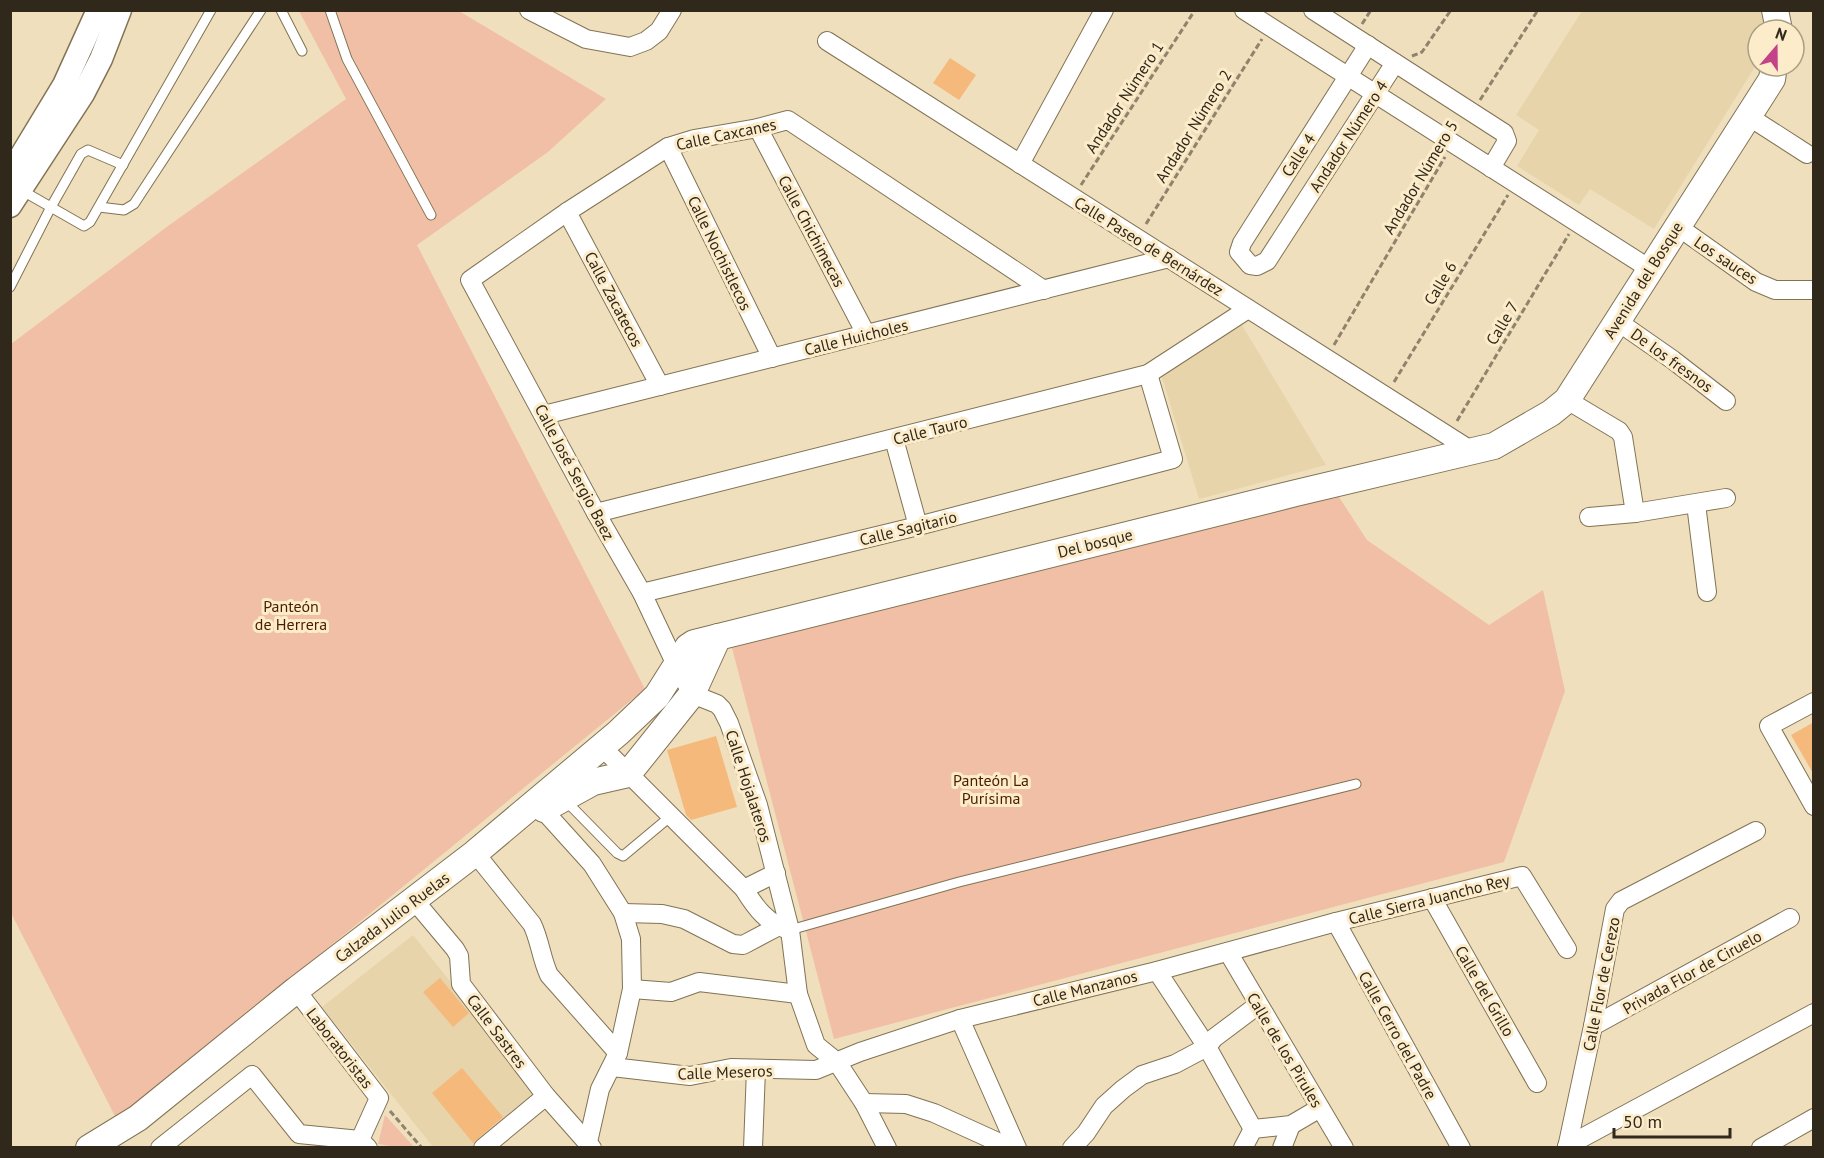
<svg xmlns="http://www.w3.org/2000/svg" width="1824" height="1158" font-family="'PT Sans',sans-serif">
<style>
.built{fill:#e8d4ab}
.green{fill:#f1bfa6}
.building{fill:#f5b97c}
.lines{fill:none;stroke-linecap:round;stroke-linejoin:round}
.service-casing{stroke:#817354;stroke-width:11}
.minor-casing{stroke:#817354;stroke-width:20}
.tertiary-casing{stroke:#817354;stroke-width:25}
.secondary-casing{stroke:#817354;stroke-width:28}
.path{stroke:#8f836c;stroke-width:3;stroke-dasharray:6 3;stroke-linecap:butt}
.service{stroke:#fff;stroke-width:9}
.minor{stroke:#fff;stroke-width:18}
.tertiary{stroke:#fff;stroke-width:22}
.secondary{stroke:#fff;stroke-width:26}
.labels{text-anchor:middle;stroke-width:6;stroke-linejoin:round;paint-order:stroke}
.street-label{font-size:16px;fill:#2f281b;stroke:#fdecca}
.park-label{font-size:16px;fill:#4a1c00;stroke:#fdecca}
</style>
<rect width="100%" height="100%" fill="#f0dfbd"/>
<g class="built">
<path d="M1582,11H1765L1767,16L1765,30H1758V62L1654,229L1590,189L1579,205L1517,166L1539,130L1516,115Z"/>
<path d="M1242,325L1326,465L1199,499L1161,374Z"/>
<path d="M413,935L541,1095L475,1147H433L322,1007Z"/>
</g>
<g class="green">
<path d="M299,11H459L606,99L548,152L417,245L645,689L117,1120L11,913V344L168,226L346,99Z"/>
<path d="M1335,491L1367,540L1489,625L1543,590L1565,691L1504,862L834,1039L732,648Z"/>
<path d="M385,1115L414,1147H396L378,1144Z"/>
</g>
<g class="building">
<path d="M950,58L976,75L959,100L933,83Z"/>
<path d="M1814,722V775L1791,735Z"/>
<path d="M716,736L737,807L691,820L686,815L667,750Z"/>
<path d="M440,978L469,1013L453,1027L423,992Z"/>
<path d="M462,1068L503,1117L473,1143L432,1093Z"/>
</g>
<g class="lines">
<defs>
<g id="service">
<path d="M281,10L302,51"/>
<path d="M330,10L347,59L431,215"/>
<path d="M21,190L84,226L90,222L211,10"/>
<path d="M99,207L124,210L134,204L261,10"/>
<path d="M10,287L51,207L81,154L88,150L123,165"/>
<path d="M564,799L617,853L623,856L671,816"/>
<path d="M790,930L959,882L1356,784"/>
</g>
<g id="minor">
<path d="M529,10L586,39L630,47L646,41L659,31L672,10"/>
<path d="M1244,10L1650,269"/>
<path d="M1313,10L1504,133L1507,141L1491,168"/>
<path d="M827,41L1472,451"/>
<path d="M1368,45L1242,243L1239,252L1250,265L1257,266L1267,261L1395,63"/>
<path d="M1748,116L1807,154"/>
<path d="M758,128L866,334"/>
<path d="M668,147L772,358"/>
<path d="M1020,164L1104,10"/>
<path d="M567,212L660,386"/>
<path d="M1677,226L1756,282L1775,290H1814"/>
<path d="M1617,321L1673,360L1726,401"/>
<path d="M1567,400L1619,431L1623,437L1635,513"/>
<path d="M544,415L1169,258"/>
<path d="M894,439L918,526"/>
<path d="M1696,504L1707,592"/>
<path d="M596,513L1148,374L1248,309"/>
<path d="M1589,517L1635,513L1726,498"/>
<path d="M642,593L918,526L1173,459L1148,374"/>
<path d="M1814,702L1769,726L1814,806"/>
<path d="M601,746L744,889C755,907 768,925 790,930"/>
<path d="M536,802L592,864L623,913L631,939L632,989L618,1053L600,1089L588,1142"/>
<path d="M475,853L532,924C540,940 541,958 549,975L618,1053"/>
<path d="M744,889L776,873"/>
<path d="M1432,898L1537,1083"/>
<path d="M414,900L455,949L459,956L461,984L546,1096L592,1148"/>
<path d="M623,913L662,914L684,919L733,944L743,945L777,927"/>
<path d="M1336,922L1461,1148"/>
<path d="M1228,952L1344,1148"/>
<path d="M1157,971L1207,1047L1253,1129"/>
<path d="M632,989L671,992L699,982L798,994"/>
<path d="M296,990L379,1098L360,1140L368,1148"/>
<path d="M960,1019L1017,1148"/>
<path d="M1593,1026L1790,918"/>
<path d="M612,1067L690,1076L731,1068L816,1070L860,1052L960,1019L1157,971L1336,922L1522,876L1567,949"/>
<path d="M864,1103L906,1104L934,1113L1011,1148"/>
<path d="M1567,1146L1814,1013"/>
<path d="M160,1148L252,1075L299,1134L360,1140"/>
<path d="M483,1148L546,1096"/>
<path d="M753,1148L756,1069"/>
<path d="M887,1148L864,1103L837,1062L816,1045L798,994L790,930L758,805L729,723L722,709L717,704L692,694L676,665L642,593L596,513L470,280L567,212L668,147L694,139L758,128L788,120L1044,290"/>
<path d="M1072,1148L1086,1133L1104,1106L1123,1089L1142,1075L1175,1064L1207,1047L1214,1038L1258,1005"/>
<path d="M1243,1148L1253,1129L1291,1125L1320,1108"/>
<path d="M1282,1148L1291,1125"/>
<path d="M1567,1148L1593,1026L1615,909L1621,901L1756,831"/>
<path d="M1761,1148L1814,1118"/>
</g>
<g id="tertiary">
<path d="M10,174L64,85L98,10"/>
<path d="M10,206L83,94L101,59L120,10"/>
</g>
<g id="secondary">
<path d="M1775,10L1779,30"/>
<path d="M544,809L593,782L628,774L692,694L718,637"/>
<path d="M89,1148L138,1118L296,990L475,853L618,733L657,696L688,647L694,643L1296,493L1494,446L1551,413L1567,400L1772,79L1774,66"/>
</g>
</defs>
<use href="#service" class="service-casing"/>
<use href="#minor" class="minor-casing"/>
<use href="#tertiary" class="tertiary-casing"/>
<use href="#secondary" class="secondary-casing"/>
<g class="path">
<path d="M1362,24L1371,10"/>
<path d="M1412,56L1422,52L1451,10"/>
<path d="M1480,100L1538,10"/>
<path d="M1081,185L1195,10"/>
<path d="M1146,224L1262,39"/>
<path d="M1334,345L1445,157"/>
<path d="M1394,382L1508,195"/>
<path d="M1457,421L1569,234"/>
<path d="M390,1111L422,1148"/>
</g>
<use href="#service" class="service"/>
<use href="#minor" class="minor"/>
<use href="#tertiary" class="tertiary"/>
<use href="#secondary" class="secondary"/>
</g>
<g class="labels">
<g class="street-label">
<text transform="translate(1124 97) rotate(-57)" y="6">Andador Número 1</text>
<text transform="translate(1193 126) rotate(-58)" y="6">Andador Número 2</text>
<text transform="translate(726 134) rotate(-12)" y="6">Calle Caxcanes</text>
<text transform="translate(1348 136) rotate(-57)" y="6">Andador Número 4</text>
<text transform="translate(1298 155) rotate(-57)" y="6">Calle 4</text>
<text transform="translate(1420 177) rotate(-59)" y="6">Andador Número 5</text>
<text transform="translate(812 231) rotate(62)" y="6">Calle Chichimecas</text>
<text transform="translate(1149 246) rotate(32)" y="6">Calle Paseo de Bernárdez</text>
<text transform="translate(720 253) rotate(64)" y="6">Calle Nochistlecos</text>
<text transform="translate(1726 260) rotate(34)" y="6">Los sauces</text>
<text transform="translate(1643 280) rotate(-58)" y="6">Avenida del Bosque</text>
<text transform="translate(1440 283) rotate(-59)" y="6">Calle 6</text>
<text transform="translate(614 299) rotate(62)" y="6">Calle Zacatecos</text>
<text transform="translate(1502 323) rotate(-59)" y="6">Calle 7</text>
<text transform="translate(856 337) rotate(-14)" y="6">Calle Huicholes</text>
<text transform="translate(1672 360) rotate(36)" y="6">De los fresnos</text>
<text transform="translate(930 430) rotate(-14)" y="6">Calle Tauro</text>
<text transform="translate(575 472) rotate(62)" y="6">Calle José Sergio Baez</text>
<text transform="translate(908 528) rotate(-14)" y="6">Calle Sagitario</text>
<text transform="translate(1095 543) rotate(-14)" y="6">Del bosque</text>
<text transform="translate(749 786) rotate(72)" y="6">Calle Hojalateros</text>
<text transform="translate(1429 899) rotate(-14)" y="6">Calle Sierra Juancho Rey</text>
<text transform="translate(392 917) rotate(-37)" y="6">Calzada Julio Ruelas</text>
<text transform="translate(1692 972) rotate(-29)" y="6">Privada Flor de Ciruelo</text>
<text transform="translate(1601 984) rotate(-79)" y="6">Calle Flor de Cerezo</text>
<text transform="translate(1085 988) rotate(-14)" y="6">Calle Manzanos</text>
<text transform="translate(1485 991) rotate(60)" y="6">Calle del Grillo</text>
<text transform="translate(497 1031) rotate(53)" y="6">Calle Sastres</text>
<text transform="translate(1398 1035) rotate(61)" y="6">Calle Cerro del Padre</text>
<text transform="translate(340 1048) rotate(52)" y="6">Laboratoristas</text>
<text transform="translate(1285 1050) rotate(59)" y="6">Calle de los Pirules</text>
<text transform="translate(725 1072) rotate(-2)" y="6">Calle Meseros</text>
</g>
<g class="park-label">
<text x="291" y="612">Panteón<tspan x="291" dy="18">de Herrera</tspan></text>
<text x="991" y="786">Panteón La<tspan x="991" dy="18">Purísima</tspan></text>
</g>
</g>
<rect width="1824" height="1158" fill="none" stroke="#2f281b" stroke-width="24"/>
<g transform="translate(1776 48) rotate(20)"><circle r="28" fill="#fdecca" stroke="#ab9e84" stroke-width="1.5"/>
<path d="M0-4.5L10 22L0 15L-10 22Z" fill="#c44288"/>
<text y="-9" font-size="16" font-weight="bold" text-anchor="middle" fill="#2f281b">N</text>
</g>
<path d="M1614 1128v9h116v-9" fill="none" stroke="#2f281b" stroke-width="3"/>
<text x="1623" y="1128" font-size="18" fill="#2f281b" stroke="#fdecca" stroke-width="4.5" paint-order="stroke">50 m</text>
</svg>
